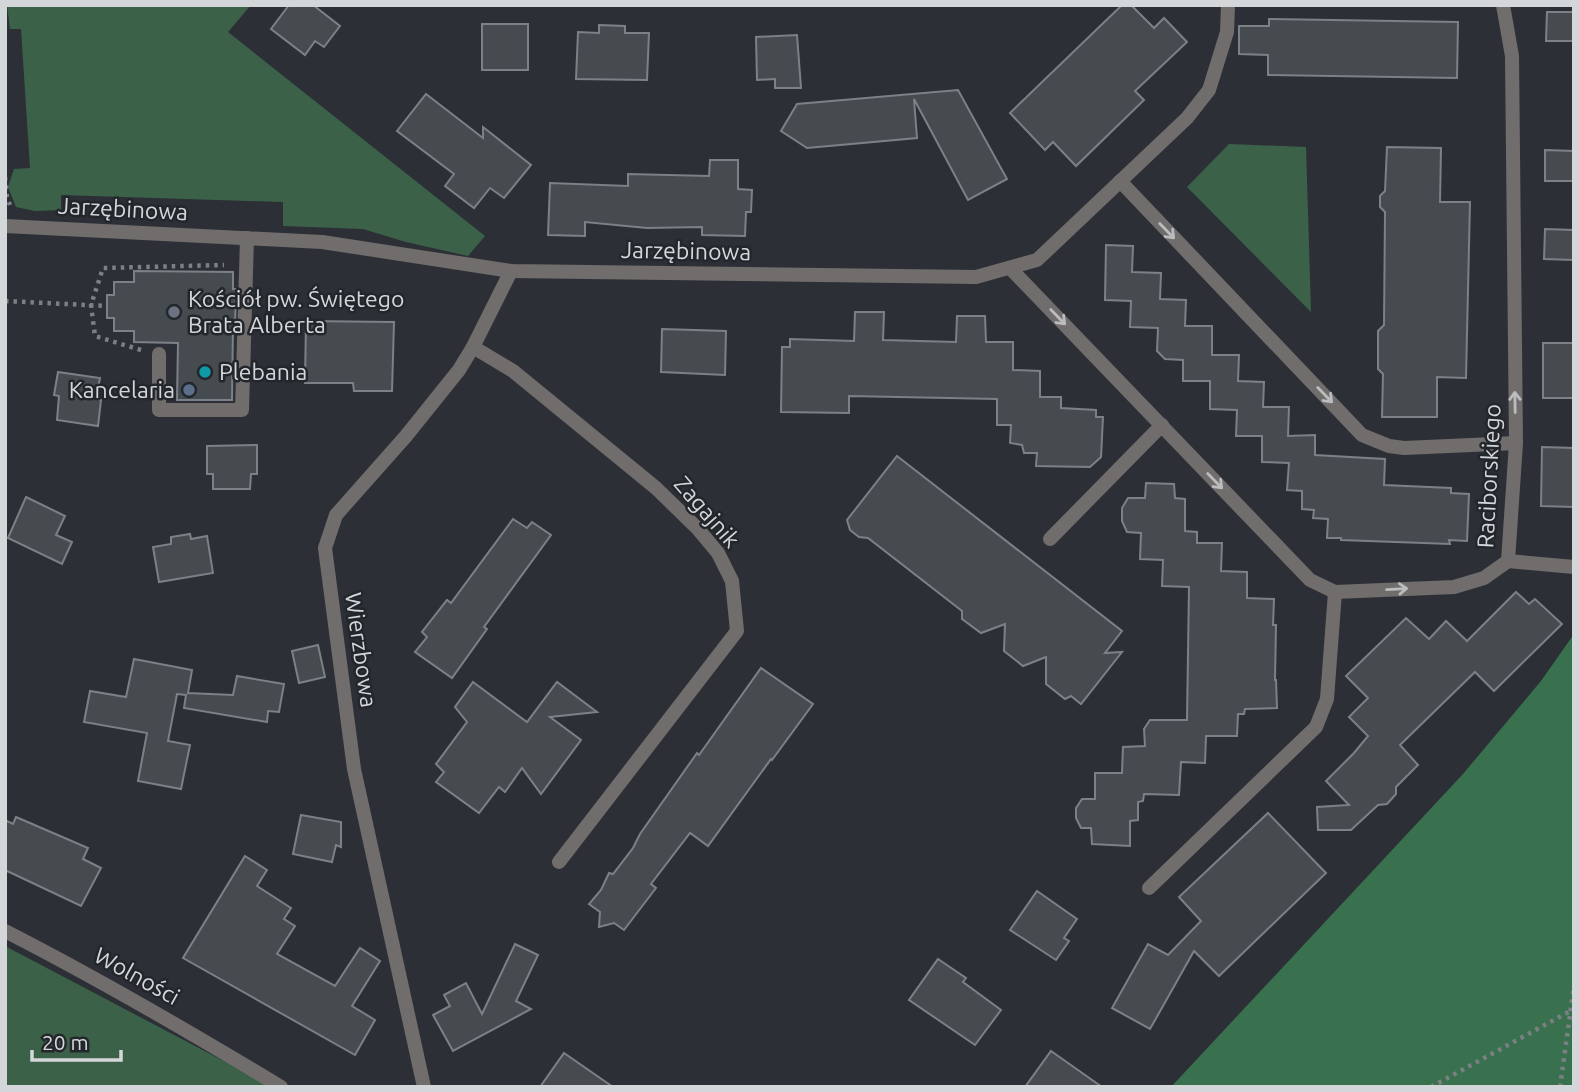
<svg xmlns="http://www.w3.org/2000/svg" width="1579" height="1092" font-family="Ubuntu,sans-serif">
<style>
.green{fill:#3b6249}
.forest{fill:#39714e}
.building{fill:#464b50;stroke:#7c8087;stroke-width:2}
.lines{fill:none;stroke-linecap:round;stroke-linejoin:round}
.path{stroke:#7c8084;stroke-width:4.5;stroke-dasharray:3.5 5;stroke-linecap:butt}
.lane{stroke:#716d6c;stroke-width:14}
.street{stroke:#716d6c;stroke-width:14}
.oneway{stroke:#bbbcbe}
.worship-dot{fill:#6b7280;stroke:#23272c;stroke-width:2.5}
.culture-dot{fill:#0f9aa8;stroke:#23272c;stroke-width:2.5}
.service-dot{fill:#5c6f8a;stroke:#23272c;stroke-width:2.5}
.labels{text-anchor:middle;stroke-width:5;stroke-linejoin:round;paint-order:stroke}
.street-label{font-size:23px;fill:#d4d7da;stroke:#23272c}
.poi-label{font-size:23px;fill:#d4d7da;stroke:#23272c;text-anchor:start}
</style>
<rect width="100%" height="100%" fill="#2c3036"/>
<g class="green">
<path d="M7,5H251L228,32L485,236L468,256L406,242L363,229L283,226V202L61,195V210L35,211L16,207L8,187L14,169L30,168L21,29H10Z"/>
<path d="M1229,144L1306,147L1311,312L1187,187Z"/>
<path d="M5,946L273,1087H5Z"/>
</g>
<path class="forest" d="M1574,634V1087H1171L1463,774L1541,681Z"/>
<g class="building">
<path d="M289,5H313L340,26L324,47L315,41L305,55L271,29Z"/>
<path d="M1122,5H1131L1154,28L1164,18L1187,42L1135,91L1144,100L1076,166L1053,142L1045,150L1010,113Z"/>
<path d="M1547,12H1574V41H1546Z"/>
<path d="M1269,19L1458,22L1457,78L1268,75V55L1239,54V26H1269Z"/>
<rect x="482" y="24" width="46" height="46"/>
<path d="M599,25L625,26V33H649L647,80L576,79L578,32L599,33Z"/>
<path d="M797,35L801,88H775V79L757,80L756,37Z"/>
<path d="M958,90L1007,179L968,200L914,99L917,138L807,148L781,131L797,104Z"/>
<path d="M426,94L483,138V127L531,165L504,198L490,188L474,208L445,186L454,174L397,131Z"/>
<path d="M1387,147L1441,148L1440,202H1470L1466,378L1437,377V417H1382L1383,374L1378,369V331L1384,325L1385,212L1380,207V196L1385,191Z"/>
<path d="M1545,150L1574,151V181H1545Z"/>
<path d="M710,160H738V189L752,190L751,212H746L745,236L702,235V227L647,228L585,222V236L548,235L550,183L628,186V174L709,176Z"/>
<path d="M1545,229L1574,230V260L1544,259Z"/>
<path d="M1106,245L1133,246L1132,272L1161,273L1160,299L1186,300L1185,326H1212V355H1239L1238,381L1264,382L1263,407H1289L1288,436L1315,435V455L1385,459L1384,485L1451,488V493L1469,494L1467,541L1449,540L1450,544L1341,540V538H1327L1328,519L1313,518L1314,510L1302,509V491L1287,490L1289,463L1262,462V436H1236L1237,410L1210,409V381H1183V360L1165,359L1157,351L1158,328L1130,327L1131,301L1105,300Z"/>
<path d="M134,271L233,272V289H236L235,326H233L232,400H177L178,343L134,342V331H114V318H107V295H114V282H134Z"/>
<path d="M855,312H884L883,340L956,342L957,316H985L986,342H1013V370L1040,371V397H1061V408L1096,410V417H1103L1101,457L1090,467L1036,466L1037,453H1024L1022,445L1010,443L1011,425H997V399L849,396V413L781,412L782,347H790V339L854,341Z"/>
<path d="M306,321L394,322L392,391H354L353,383H305Z"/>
<path d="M662,329L726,331L725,375L661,372Z"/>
<rect x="1543" y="343" width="31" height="55"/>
<path d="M58,372L100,378L96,399L101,400L98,426L57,420L59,396L54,395Z"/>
<path d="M257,445V474H251L250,489H213V474H207V446Z"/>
<path d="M1542,447L1574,448V507L1541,506Z"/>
<path d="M897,456L1122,631L1105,653L1122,652L1081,704L1071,696L1065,699L1046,684V657L1023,666L1004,651L1005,624L981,633L962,619V611L868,538L859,537L850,530L847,520Z"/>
<path d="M1146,483L1174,484L1175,498L1185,499V531L1197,532V543H1222L1221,571L1247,572V598L1274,599L1273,625H1276L1275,680H1276L1277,708L1245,709L1244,714H1238L1237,736H1206L1205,763L1181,762L1179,795L1144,794L1143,801L1138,802V820L1130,821V846L1092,844L1091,828H1081L1076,818V808L1082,799H1095V773H1122L1123,747L1145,746L1144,729L1150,720H1187L1189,587L1162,586L1163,560L1140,559L1141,533L1127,532L1122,521V508L1128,498H1145Z"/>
<path d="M26,497L65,516L56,535L72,542L62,564L8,538Z"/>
<path d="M513,519L527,528L532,522L551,535L484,627L487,629L452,678L415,652L427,637L422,632L447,600L451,603Z"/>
<path d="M190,534L191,539L207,536L213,573L159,582L153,547L171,544V537Z"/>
<path d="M1516,592L1529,604L1535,599L1562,624L1494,691L1475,672L1400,745L1418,765L1396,787V794L1387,804L1378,805L1351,830H1318L1317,807L1349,805L1326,781L1354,753L1368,736L1349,717L1368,698L1346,676L1406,618L1429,639L1446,621L1467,641Z"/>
<path d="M318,645L325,677L299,683L292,651Z"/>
<path d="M134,659L192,670L188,693L233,695L237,676L284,684L279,712L268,711L267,722L184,708L186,695L177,694L168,741L190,745L181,789L138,781L147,733L84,722L90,691L126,697Z"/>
<path d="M761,668L813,704L772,760L771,759L708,846L690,833L651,884L656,888L624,930L614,923L599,927L600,912L589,904L601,890L609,873L613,874L633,848L640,834L697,753L699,755Z"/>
<path d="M473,682L527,722L557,682L597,712L550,717L581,740L541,794L522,768L505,792L499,787L479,813L436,782L444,772L436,764L467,722L455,707Z"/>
<path d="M1268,813L1326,873L1219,976L1194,951L1150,1029L1112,1008L1148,944L1168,955L1201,921L1179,897Z"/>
<path d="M301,815L341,822V847L336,845L332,862L293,854Z"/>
<path d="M16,817L88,848L83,859L101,868L81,906L5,870V820L13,824Z"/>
<path d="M245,856L267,870L257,886L291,908L284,919L295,926L277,954L335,986L360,948L380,961L352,1006L375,1020L355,1055L183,958Z"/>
<path d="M1037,891L1077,919L1064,938L1069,941L1056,960L1010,930Z"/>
<path d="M515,944L538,955L516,1001L531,1009L453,1051L433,1015L450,1006L444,995L466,983L482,1014Z"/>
<path d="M938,959L966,978L963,982L1001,1010L975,1045L909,1000Z"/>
<path d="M1051,1051L1102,1087H1025Z"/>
<path d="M564,1053L613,1087H540Z"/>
</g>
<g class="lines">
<g class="path">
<path d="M5,177L7,197L10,205"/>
<path d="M5,301L107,306"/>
<path d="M141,350L95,336L91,305L103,268L224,265"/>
<path d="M1431,1087L1574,1009"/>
<path d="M1560,1087L1574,986"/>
</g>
<path class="lane" d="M159,354V410H242L247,238"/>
<g class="street">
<path d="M1120,181L1362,435L1389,446L1404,448L1516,443"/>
<path d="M5,226L322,242L511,271L976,277L1037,260L1187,118L1209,90L1227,32L1228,5"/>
<path d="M1010,268L1310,580L1335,592L1454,587L1484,578L1508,561L1516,443L1512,56L1503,5"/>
<path d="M473,347L513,371L656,488L698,529L718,553L732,581L737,631L559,862"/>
<path d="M1050,539L1162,425"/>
<path d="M1508,561L1574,567"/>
<path d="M1149,888L1316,727L1327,699L1335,592"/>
<path d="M5,931C99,979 190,1032 281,1087"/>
<path d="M424,1087L354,769L325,548L336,515L406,436L459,370L473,347L511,271"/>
</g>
</g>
<defs><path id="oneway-shaft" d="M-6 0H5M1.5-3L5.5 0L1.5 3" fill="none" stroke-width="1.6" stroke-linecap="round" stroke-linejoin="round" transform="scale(1.75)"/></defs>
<g class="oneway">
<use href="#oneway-shaft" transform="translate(1167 231) rotate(46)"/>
<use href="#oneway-shaft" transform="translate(1058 317) rotate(46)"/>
<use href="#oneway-shaft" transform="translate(1325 395) rotate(46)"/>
<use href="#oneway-shaft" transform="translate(1515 402) rotate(-91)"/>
<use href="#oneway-shaft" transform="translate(1215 481) rotate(46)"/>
<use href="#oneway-shaft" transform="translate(1397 589) rotate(-3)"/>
</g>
<circle class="worship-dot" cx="174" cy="312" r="7"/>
<circle class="culture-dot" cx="205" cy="372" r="7"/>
<circle class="service-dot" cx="189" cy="390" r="7"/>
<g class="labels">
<g class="street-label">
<text transform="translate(123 209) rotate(3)" y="8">Jarzębinowa</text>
<text transform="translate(686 251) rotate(1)" y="8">Jarzębinowa</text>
<text transform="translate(1489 476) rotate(-87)" y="8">Raciborskiego</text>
<text transform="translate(707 512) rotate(49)" y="8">Zagajnik</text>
<text transform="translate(361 650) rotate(82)" y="8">Wierzbowa</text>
<text transform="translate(137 976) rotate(29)" y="8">Wolności</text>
</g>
<g class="poi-label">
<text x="188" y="307">Kościół pw. Świętego<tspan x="188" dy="26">Brata Alberta</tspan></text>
<text x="219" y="380">Plebania</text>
<text x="175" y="398" text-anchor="end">Kancelaria</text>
</g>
</g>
<rect width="1579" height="1092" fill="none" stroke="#d4d7da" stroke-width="14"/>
<path d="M32 1050v10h89v-10" fill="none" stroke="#d4d7da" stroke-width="3.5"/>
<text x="42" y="1050" font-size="21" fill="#d4d7da" stroke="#23272c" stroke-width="5" paint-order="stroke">20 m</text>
</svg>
